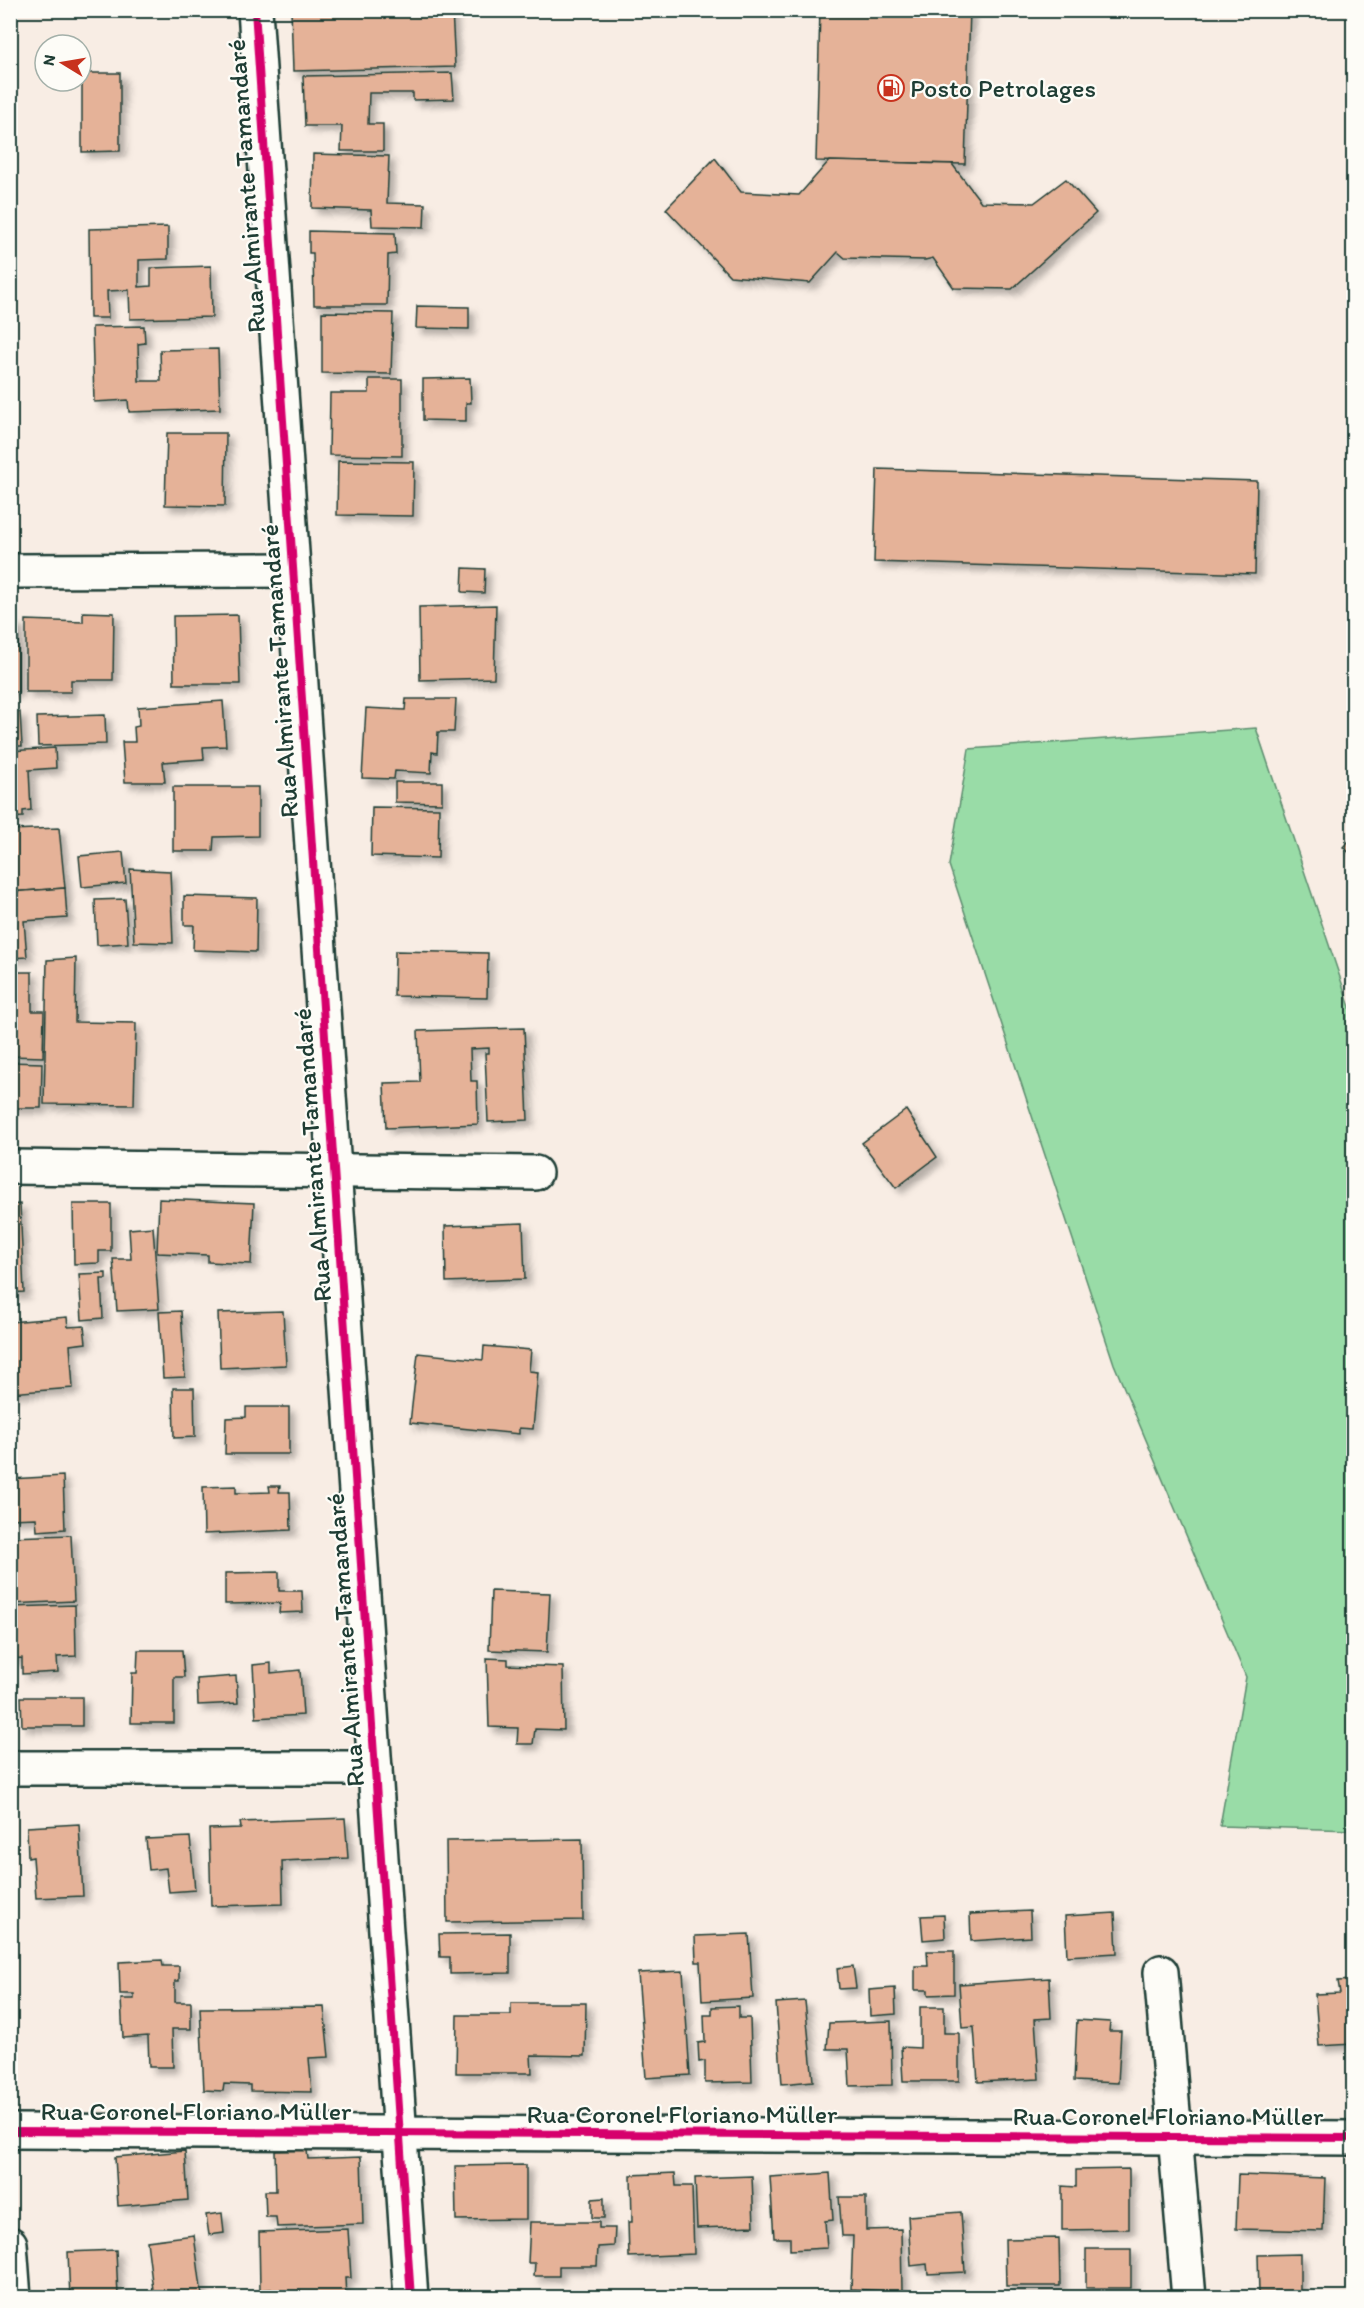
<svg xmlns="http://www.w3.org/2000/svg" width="1364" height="2308" font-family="Itim,sans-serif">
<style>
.green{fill:#99dca7;stroke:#5c8c6e;stroke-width:1.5}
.building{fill:#e5b298;stroke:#1f3d34;stroke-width:1.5;filter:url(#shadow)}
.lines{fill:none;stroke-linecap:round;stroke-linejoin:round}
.street-casing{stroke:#1f3d34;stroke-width:38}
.street{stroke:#fdfcf7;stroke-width:33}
.cycleway-casing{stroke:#fdfcf7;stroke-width:11}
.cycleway{stroke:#d6006c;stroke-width:8}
.labels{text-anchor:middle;stroke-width:4.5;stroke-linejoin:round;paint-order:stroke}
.poi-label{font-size:26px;fill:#1f3d34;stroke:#fdfcf7;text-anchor:start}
.street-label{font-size:26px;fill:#1f3d34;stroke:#fdfcf7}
</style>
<defs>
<filter id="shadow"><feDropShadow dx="5.5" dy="5.5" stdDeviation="3" flood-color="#0004"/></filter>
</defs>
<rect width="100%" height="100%" fill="#f8ede4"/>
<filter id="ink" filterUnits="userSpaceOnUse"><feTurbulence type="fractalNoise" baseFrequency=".0167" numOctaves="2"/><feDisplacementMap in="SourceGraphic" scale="12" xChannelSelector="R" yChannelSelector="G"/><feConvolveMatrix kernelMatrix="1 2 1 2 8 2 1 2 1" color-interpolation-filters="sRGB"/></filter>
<g filter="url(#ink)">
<path class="green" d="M1256,728L1353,1016V1830L1220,1826L1246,1677L1114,1364L949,865L969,749Z"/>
<g class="building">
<path d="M291,10H452L455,67L293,71Z"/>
<path d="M820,10H970L965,164L816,161Z"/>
<path d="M82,73H120V151L82,152Z"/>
<path d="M452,73L454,99L413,100V93H369L368,124H383V151H341L342,126H305L303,76Z"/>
<path d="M313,154L389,156L387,203L425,204L424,227L372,226L371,210L312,208Z"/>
<path d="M715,158L741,192L799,195L829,161L952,164L981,202L1034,203L1066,179L1096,213L1012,289L954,288L933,258L925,260L845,258L838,252L810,283L730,276L666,209Z"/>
<path d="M168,227V259L139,260V287L151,286V268L211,266L212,317L130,319L129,290L107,291L108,318H90L89,229Z"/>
<path d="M309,231L395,233L396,254L388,255L387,305H314L313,253H309Z"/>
<path d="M417,306L469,307V329L416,328Z"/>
<path d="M322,312L393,313L391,374L322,373Z"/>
<path d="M144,326L145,343L138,344L139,381H161L160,350L218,349L220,409L129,412L128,400L94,402L92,327Z"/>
<path d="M470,378L471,403H466V421L423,420V379Z"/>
<path d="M369,379H402V456L329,455L330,393H369Z"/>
<path d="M167,433H226L225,506L165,505Z"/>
<path d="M338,461L414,462L413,516L337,515Z"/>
<path d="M877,469L1257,481L1255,574L874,562Z"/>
<path d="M463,568L485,569L484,593L462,592Z"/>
<path d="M496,605L494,678L420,680L419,607Z"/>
<path d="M83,612L114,613L113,680H71V692H26V620L83,622Z"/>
<path d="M238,615L240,684H174L173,616Z"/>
<rect x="10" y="622" width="8" height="70"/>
<path d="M406,699H456L454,732H438L437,753L432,752L431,773L395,771L394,779L362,778L366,708L405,710Z"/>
<path d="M223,701L226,746L203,747L204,759L163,762L165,782H125L122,742H135L134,727L139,726L138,707Z"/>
<path d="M20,712L22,746H10V713Z"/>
<path d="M105,715L106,744L38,746L37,717Z"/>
<path d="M55,748L56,768L29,770L31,810L23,811V817L10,818V751Z"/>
<path d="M395,782H442V803L395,802Z"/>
<path d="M173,787H258V836L214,837L213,851H173Z"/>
<path d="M372,807L439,808L438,858L371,856Z"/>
<path d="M59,828L65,888L10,892V830Z"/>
<path d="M1354,836V857L1343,847Z"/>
<path d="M123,852L126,883L82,887L79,856Z"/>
<path d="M130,869L170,871L173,943L134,942Z"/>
<path d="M65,888L67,918L24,921L27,957L10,958V892Z"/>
<path d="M184,896L257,898L256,952L193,950L194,925H184Z"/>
<path d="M125,899L128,943L97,945L95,900Z"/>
<path d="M395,951L488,953L487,998L394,996Z"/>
<path d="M76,958L75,1022L136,1023L134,1105L44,1104L47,960Z"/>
<path d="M10,972H32V1011H44L43,1057L10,1056Z"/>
<path d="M524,1028L528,1120L488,1122L485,1053H489V1048L470,1049L471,1081H477L478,1124L386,1128L384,1083L420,1082L418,1031Z"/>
<path d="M10,1062L42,1063L41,1108H10Z"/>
<path d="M906,1110L937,1157L896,1188L862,1143Z"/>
<path d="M159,1199L254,1203L251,1264L208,1262V1255L157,1253Z"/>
<path d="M20,1204L24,1292L10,1293V1205Z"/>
<path d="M73,1204H111V1251H99V1263L74,1264Z"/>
<path d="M523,1223L525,1279L446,1282L445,1226Z"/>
<path d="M153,1227L159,1309L117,1311L113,1259H131L129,1229Z"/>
<path d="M106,1273V1279H101L103,1318L82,1320L79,1274Z"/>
<path d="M181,1311L185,1377L163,1378L159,1312Z"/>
<path d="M283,1311L286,1365L220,1368L218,1313Z"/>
<path d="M67,1317L68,1327L84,1326L86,1343L70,1345L73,1388L10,1393V1322Z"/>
<path d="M484,1346L531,1350L529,1371L538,1372L533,1429L519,1428V1434L410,1423L418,1353L483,1360Z"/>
<path d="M173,1388H194L195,1437L174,1438Z"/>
<path d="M246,1407H289V1454H225L226,1418L246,1417Z"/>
<path d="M63,1476L65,1529L37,1531L36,1518L10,1519V1479Z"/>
<path d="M236,1486V1493L270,1492L269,1486H280L279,1492H290L291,1530L204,1534L203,1487Z"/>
<path d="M71,1535L74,1601L10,1604V1537Z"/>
<path d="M279,1572V1591H302L303,1612L279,1613L280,1603L225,1604V1573Z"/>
<path d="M491,1591L550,1593L547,1652L489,1650Z"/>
<path d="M75,1605L76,1656L57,1657L58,1672L22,1674V1658L10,1659V1607Z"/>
<path d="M138,1650H182L184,1677H174V1723H131L132,1673H137Z"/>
<path d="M487,1658L508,1659V1665L563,1667L564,1730L535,1729L533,1744H517L518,1728L489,1727Z"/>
<path d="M271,1663V1673L300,1670L303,1715L256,1718L253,1665Z"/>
<path d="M236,1676L238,1703L198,1705L197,1679Z"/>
<path d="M21,1697H82V1726H22Z"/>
<path d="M345,1818L348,1858L282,1861L283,1904L211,1906L209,1829L241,1828L240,1822Z"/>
<path d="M79,1824L83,1896L36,1898L33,1857L28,1858L27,1827Z"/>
<path d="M190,1837L195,1890L169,1892L166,1868L149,1870L146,1839Z"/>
<path d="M582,1839L583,1920L447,1922L446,1841Z"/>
<path d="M1030,1911L1031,1937L971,1941L970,1914Z"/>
<path d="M1115,1913L1117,1953L1067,1956L1065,1916Z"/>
<path d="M944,1915L945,1938L923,1940L921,1916Z"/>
<path d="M510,1933V1973L450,1974V1957H440L439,1934Z"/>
<path d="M749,1934L753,1998L702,2001L700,1962H696L695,1936Z"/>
<path d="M927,1951H954V1994L928,1995V1990H915V1966H928Z"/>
<path d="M162,1960L163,1966H179V1981H175V2002H191V2029H172L173,2067H149L148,2036L123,2038L121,1999H134V1994H120L119,1962Z"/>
<path d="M853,1966L856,1988L839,1989L837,1968Z"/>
<path d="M683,1971L690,2075L646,2078L638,1973Z"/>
<path d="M1049,1978L1051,2018L1035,2019L1039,2079L978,2082L974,2027L962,2028L959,1984Z"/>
<path d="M1352,1980L1354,2044L1319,2046L1315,1994L1340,1993L1338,1981Z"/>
<path d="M895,1988L896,2014L870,2016L869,1990Z"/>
<path d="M805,2001L813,2081L782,2084L776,2003Z"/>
<path d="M511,2003H586L585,2056L531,2055L532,2073H456L457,2015H511Z"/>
<path d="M739,2006V2018H750L752,2082L705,2083V2061L699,2062L698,2043L705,2042L704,2015H712V2007Z"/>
<path d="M324,2007L329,2057L309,2058L312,2092L250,2091V2085L224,2084L223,2091L204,2090L200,2008Z"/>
<path d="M920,2007H944V2033H959V2081H903L901,2047L920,2048Z"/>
<path d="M1077,2020L1110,2022L1109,2031H1121L1118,2083L1074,2081Z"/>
<path d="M891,2021L892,2085L850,2086L848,2049H827L829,2023Z"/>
<path d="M307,2150L308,2159L361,2157L363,2224L277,2227L276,2217H266L265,2191H276L275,2151Z"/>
<path d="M185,2151L188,2200L118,2206L115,2157Z"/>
<path d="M526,2165V2219L456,2220L455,2166Z"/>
<path d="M1129,2169V2229L1062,2230V2186L1076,2187V2170Z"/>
<path d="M675,2173L676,2186H692L694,2254L629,2257L628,2222H632L631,2175Z"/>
<path d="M830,2173L833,2220L825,2221L827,2248L790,2250V2238H774L770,2177Z"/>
<path d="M1238,2175L1325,2178L1323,2231L1236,2229Z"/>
<path d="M752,2176L754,2226L697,2228L695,2178Z"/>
<path d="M839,2197H866V2230L901,2229L902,2292L851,2289L853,2236H842Z"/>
<path d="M604,2198V2218H592V2199Z"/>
<path d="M961,2212L965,2272L928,2274L927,2264L911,2266L908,2216Z"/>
<path d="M222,2213L224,2233L209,2235L206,2215Z"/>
<path d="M530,2222H599V2228H615L614,2246L598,2247L597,2266H559V2276H534L535,2263H528Z"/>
<path d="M348,2229L351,2278H345L346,2296L271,2298V2289L260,2290L259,2232Z"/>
<path d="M194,2235L202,2296L154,2298L147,2241Z"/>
<path d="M1059,2238L1060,2286H1006L1005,2239Z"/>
<rect x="1086" y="2249" width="45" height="39"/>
<path d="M116,2250L118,2296L70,2298L68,2252Z"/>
<path d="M1300,2254V2292L1259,2293L1258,2255Z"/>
</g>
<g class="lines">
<defs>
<g id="street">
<path d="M255,10L411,2298"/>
<path d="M10,571L293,570"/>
<path d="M10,1167L535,1173"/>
<path d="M10,1768H375"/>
<path d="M1161,1972L1189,2298"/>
<path d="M10,2131L1354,2138"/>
<path d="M10,2244L14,2298"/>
</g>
</defs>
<use href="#street" class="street-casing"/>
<use href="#street" class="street"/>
<defs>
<g id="cycleway">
<path d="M255,10L411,2298"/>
<path d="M10,2131L1354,2138"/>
</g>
</defs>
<use href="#cycleway" class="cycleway-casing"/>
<use href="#cycleway" class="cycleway"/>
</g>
</g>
<defs>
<symbol id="fuel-ring" viewBox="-11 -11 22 22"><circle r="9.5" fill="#fdfcf7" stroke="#c8321e" stroke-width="1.5"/><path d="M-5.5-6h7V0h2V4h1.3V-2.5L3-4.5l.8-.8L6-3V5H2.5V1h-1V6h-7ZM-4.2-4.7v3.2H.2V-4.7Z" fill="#c8321e"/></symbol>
</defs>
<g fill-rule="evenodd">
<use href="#fuel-ring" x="876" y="73" width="30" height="30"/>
</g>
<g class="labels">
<g class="poi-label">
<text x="910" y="97">Posto Petrolages</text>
</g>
<g class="street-label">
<text transform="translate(246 186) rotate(-94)" y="9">Rua Almirante Tamandaré</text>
<text transform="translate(279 671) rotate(-94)" y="9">Rua Almirante Tamandaré</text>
<text transform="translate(312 1155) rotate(-94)" y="9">Rua Almirante Tamandaré</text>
<text transform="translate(345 1640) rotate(-94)" y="9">Rua Almirante Tamandaré</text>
<text x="196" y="2120">Rua Coronel Floriano Müller</text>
<text x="682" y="2123">Rua Coronel Floriano Müller</text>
<text x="1168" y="2125">Rua Coronel Floriano Müller</text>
</g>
</g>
<rect width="1364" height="2308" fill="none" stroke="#fdfcf7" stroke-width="36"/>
<rect x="18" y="18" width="1328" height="2272" fill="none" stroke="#1f3d34" stroke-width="2" filter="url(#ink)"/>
<g transform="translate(63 63) rotate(281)"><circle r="28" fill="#fdfcf7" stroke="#a4b0a9" stroke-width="1.5"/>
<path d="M0-4.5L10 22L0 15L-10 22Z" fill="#c8321e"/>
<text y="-9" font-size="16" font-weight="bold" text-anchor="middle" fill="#1f3d34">N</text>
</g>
</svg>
